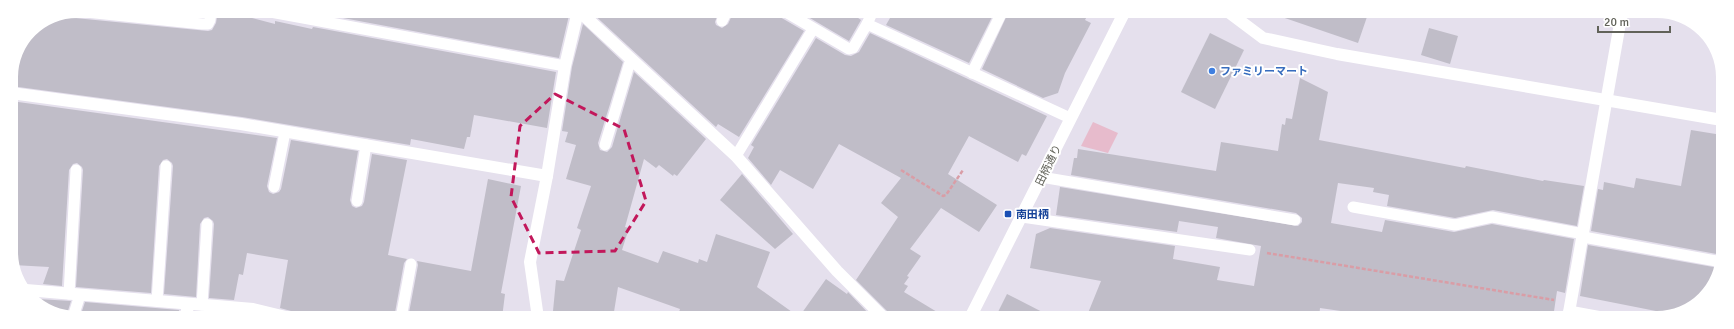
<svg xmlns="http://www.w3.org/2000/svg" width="1734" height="329" font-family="Signika,'Noto Sans JP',sans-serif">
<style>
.green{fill:#e7bbcc}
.building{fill:#c0bdc8}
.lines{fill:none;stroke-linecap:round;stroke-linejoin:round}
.path{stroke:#d99da6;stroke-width:2.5;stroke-dasharray:4 2;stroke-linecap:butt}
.lane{stroke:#fff;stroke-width:11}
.street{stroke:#fff;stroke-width:12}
.secondary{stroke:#fff;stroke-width:12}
.marked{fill:none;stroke:#c2185b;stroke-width:3;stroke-dasharray:8 5;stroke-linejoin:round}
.shop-dot{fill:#3f7fe0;stroke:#fff;stroke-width:1.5}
.transit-dot{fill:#1a4fb4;stroke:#fff;stroke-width:1.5}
.labels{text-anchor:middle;stroke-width:4;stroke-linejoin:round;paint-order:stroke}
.shop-label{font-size:11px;font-weight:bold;fill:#366cbe;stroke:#fff;text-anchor:start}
.street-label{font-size:11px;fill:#616259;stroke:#fff}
.transit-label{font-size:11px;font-weight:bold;fill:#164399;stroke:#fff;text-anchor:start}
</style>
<rect width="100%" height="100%" fill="#e5e0ed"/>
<path class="green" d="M1093,122L1118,133L1108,153L1081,146Z"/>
<g class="building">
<path d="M144,11H204L202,17Z"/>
<path d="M218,11H225L275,24V21L312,29L313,27L556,72L547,128L474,115L470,137H467L464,149L411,139L410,145L242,117L11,86V76L30,30L70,14L75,18L208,31L212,30L216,23Z"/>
<path d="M317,11H570L559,58L316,13Z"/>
<path d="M590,11H719L715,22L716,25L722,28L728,24L734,11H777L780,17L804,31L739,137L718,124L716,127Z"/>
<path d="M798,11H848L861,20L849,41Z"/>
<path d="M894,11H995L969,63L886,25Z"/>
<path d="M1009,11H1090L1085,20L1091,23L1065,73L1058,93L1043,98L982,69Z"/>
<path d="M1276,11H1369L1358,43L1276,15Z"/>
<path d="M583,24L623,62L598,143L600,150L607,152L612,147L634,72L706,139L677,176L674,174L673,176L659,165L656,168L644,159L625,227L629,228L622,250L658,263L663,251L698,263L699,259L707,262L716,234L770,252L757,287L799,317L826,279L847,294L848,292L873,318H677L680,309L618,287L613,318H578V314L553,311L556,280L564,281L581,230L577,228L591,186L566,179L576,145L565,142L568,132L562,131L572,67Z"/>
<path d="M1429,28L1458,36L1450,64L1421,55Z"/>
<path d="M870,33L1047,116L1026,156L1022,154L1018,162L969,136L948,174L997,205L979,232L941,208L910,249L921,256L907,276L909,277L904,284L908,286L904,292L947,318H891L889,313L856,280L898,217L881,203L901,178L839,144L813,189L780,170L771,185L748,158L754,147L751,145L816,38L845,55L851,56L859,52Z"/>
<path d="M1210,33L1244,50L1215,109L1181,92Z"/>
<path d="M1300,78L1328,92L1319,140L1465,168L1466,166L1543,181L1544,180L1584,186L1577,226L1493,210L1455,218L1387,206L1389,195L1373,192L1374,188L1338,183L1331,223L1382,232L1385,220L1454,232L1492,224L1574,239L1565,293L1557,291L1553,318H1389L1320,308L1319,318H1086L1101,281L1030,268L1036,234L1050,228L1175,246L1173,259L1220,267L1217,280L1254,286L1261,246L1216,238L1218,227L1179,221L1177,232L1056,215L1060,187L1298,226L1302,222V218L1296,213L1071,175L1074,158H1077L1078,149L1216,171L1221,142L1278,151L1282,124L1285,125L1286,118L1292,119Z"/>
<path d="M11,101L277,138L267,186L269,192L273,194L279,192L281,189L291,140L358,151L350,200L352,206L356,208L362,206L364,202L372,154L407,160L388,255L407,259L404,263L394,318L349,317L322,313L321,317H293L291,311L280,308L288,260L247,253L243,275L239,274L234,300L209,298L214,224L213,221L208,217L204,218L200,224L196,297L164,294L173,166L172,163L167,159L163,160L159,166L151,293L76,287L83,170L82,167L77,163L73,164L69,170L62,286L43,284L49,267L13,265Z"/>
<path d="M1691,130L1722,135V255L1591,231L1598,189L1603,190L1604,182L1634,188L1636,178L1681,186Z"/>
<path d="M742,174L793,234L775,249L720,200Z"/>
<path d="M488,179L521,186L501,293L505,294L502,318H408L418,265L417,261L471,271Z"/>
<path d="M1588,245L1719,268L1701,302L1671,314L1580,296Z"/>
<path d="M1007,294L1054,318H995Z"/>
<path d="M38,299L71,301L66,317L36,303Z"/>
<path d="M85,302L179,310L178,317H80Z"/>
<path d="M194,312L232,315L231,317H193Z"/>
</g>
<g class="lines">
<g class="path">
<path d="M901,170L943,196L946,195L963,170"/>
<path d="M1267,253L1554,300"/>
</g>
<g class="lane">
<path d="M76,11L202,24H208L210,20L211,11"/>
<path d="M265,11L565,66"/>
<path d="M784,11L849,49L853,48L867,24L1070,118"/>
<path d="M722,21L727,11"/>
<path d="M867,24L873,11"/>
<path d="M972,73L1002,12"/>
<path d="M605,145L629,65L633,61"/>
<path d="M736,156L813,29"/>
<path d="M1041,177L1295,220"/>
<path d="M274,187L285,132"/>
<path d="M357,201L366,145"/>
<path d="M1353,207L1455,225L1492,217L1584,234"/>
<path d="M1022,217L1250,250"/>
<path d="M1583,237L1722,262"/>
<path d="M69,294L76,170"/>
<path d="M157,301L166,166"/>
<path d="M202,305L207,224"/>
<path d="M1569,311L1607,318"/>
<path d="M73,317L80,295"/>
<path d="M401,318L411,264"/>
</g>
<g class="street">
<path d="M579,11L736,156L837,271L884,318"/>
<path d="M1227,11L1263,38L1337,54L1722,120"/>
<path d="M11,93L241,124L547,176"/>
<path d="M26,290L253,309L286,317"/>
<path d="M185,317L189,304"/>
<path d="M538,318L530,262L547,176L565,66L578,11"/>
<path d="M1568,318L1622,12"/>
</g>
<path class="secondary" d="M970,318L1125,11"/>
</g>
<path class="marked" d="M555,94L624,129L646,201L615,251L539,253L511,197L520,126Z"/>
<circle class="shop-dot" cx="1212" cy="71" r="4"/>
<rect class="transit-dot" x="1004" y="210" width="8" height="8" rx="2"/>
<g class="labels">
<g class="shop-label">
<text x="1220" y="75">ファミリーマート</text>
</g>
<g class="street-label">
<text transform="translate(1048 165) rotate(-64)" y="4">田柄通り</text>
</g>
<g class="transit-label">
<text x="1016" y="218">南田柄</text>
</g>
</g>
<path d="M0 0H1734V329H0ZM77 18H1657A59 59 0 0 1 1716 77V252A59 59 0 0 1 1657 311H77A59 59 0 0 1 18 252V77A59 59 0 0 1 77 18Z" fill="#fff" fill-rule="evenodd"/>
<path d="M1598 26v6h72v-6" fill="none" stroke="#616259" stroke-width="2"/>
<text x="1604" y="26" font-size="12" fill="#616259" stroke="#ffffff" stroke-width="3" paint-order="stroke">20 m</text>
</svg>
